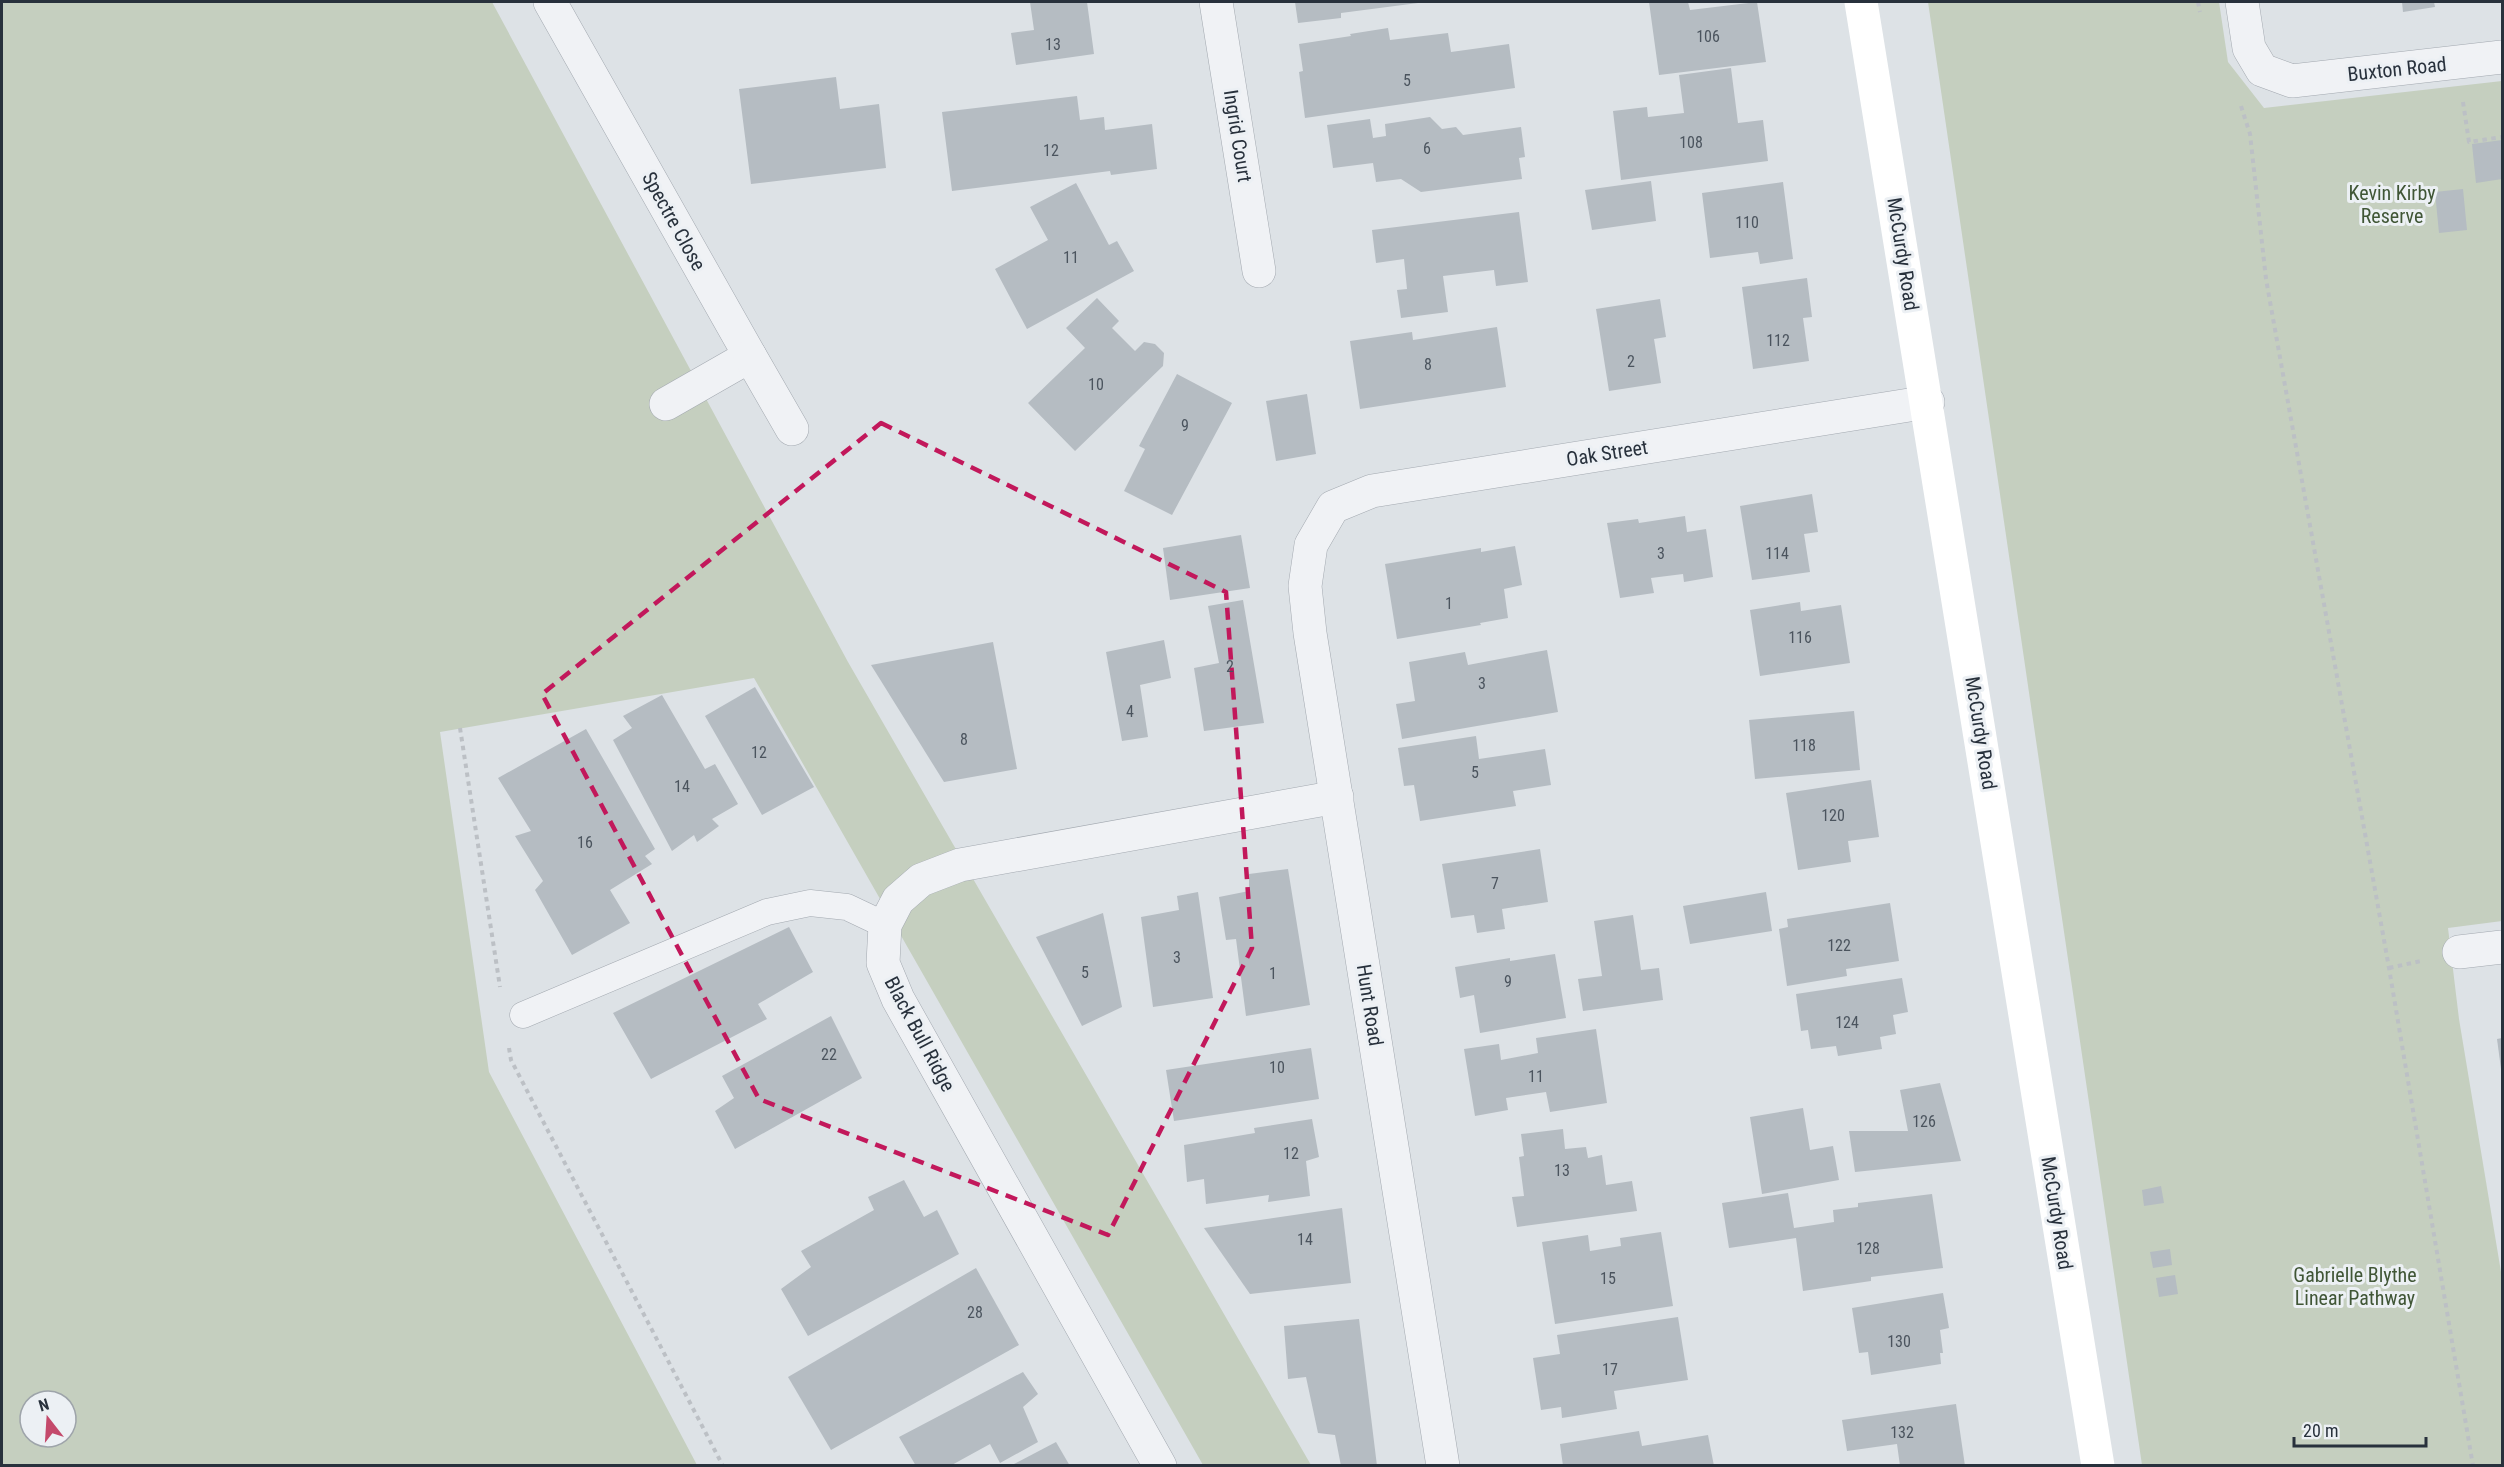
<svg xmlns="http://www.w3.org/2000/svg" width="2504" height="1467" font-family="'Roboto Condensed',sans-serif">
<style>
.green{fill:#c5cfbf;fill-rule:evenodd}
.building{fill:#b5bcc2}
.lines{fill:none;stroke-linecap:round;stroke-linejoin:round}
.service-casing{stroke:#a3a9b0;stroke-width:27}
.minor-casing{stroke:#a3a9b0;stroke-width:34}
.path{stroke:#bcc0c5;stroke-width:4;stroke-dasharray:4.5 4.5;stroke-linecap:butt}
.service{stroke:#f0f2f5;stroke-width:26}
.minor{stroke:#f0f2f5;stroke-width:33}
.secondary{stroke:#fff;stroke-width:33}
.marked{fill:none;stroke:#c2185b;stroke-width:4.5;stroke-dasharray:12 8;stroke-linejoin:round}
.labels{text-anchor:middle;stroke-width:6;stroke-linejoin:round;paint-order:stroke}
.number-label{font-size:16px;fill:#4b545e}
.street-label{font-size:20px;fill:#28313c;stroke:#ecf0f4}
.park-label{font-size:20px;fill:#405636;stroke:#ecf0f4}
</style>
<rect width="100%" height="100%" fill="#dde2e6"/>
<g class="green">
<path d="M2,2H492L848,662L1311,1465H1203L754,678L440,732L489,1072L697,1465L2,1466ZM30,1401H66V1437H30Z"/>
<path d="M1928,2H2219L2228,62L2264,108L2502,81V921L2448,928L2459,1019L2502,1278V1465H2142Z"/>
</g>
<g class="building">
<path d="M1030,2H1087L1094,54L1016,65L1011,33L1034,30Z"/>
<path d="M1295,2H1418V3L1341,13V18L1298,23Z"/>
<path d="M1649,2H1688L1690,10L1757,2L1766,62L1659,75Z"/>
<path d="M2402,2H2434L2435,7L2403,12Z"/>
<path d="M1388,28L1390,40L1448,33L1451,52L1509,44L1515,88L1305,118L1299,72L1303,71L1299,44L1351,36L1350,34Z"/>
<path d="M1731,68L1738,123L1763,120L1768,161L1621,180L1613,111L1647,107L1648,117L1684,113L1679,75Z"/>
<path d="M836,77L840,109L879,104L886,168L751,184L739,89Z"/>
<path d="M1077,96L1080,120L1104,117L1105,130L1152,124L1157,169L1111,175L1110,171L952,191L942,112Z"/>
<path d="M1430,117L1442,129L1456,127L1463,135L1521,127L1525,157L1519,158L1522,179L1421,192L1401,179L1376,182L1373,163L1333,168L1327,125L1370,119L1373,138L1386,136L1385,124Z"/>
<path d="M2502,140V179L2476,183L2472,144Z"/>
<path d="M1651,181L1656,221L1592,230L1585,190Z"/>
<path d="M1783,182L1793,259L1760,264L1758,252L1710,258L1702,193Z"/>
<path d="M1076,183L1109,245L1117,241L1134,271L1027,329L995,269L1048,240L1030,207Z"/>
<path d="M2463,189L2467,230L2439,233L2435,192Z"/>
<path d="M1519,212L1528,282L1496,286L1494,270L1443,276L1448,312L1401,318L1397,290L1407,289L1404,259L1376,263L1372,230Z"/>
<path d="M1807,278L1812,317L1803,318L1809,361L1753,369L1742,287Z"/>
<path d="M1097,298L1119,321L1112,328L1135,351L1144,342L1155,344L1164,353L1163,366L1075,451L1028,403L1085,348L1066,328Z"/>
<path d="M1660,299L1666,337L1654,339L1661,383L1609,391L1596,309Z"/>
<path d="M1497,327L1506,387L1360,409L1350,341L1412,332L1413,340Z"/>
<path d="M1177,374L1232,403L1172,515L1124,491L1145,449L1139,446Z"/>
<path d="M1307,394L1316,454L1276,461L1266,401Z"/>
<path d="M1812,494L1818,532L1804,534L1810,572L1752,580L1740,506Z"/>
<path d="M1685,516L1687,532L1706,529L1713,577L1684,582L1683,574L1651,578L1654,593L1620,598L1607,523L1638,519L1639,523Z"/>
<path d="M1241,535L1250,588L1170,600L1163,548Z"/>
<path d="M1515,546L1522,585L1504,589L1508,618L1480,623L1481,625L1397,639L1385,564L1481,548V552Z"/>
<path d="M1243,600L1264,723L1204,731L1194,668L1219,663L1208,606Z"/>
<path d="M1800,602L1801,611L1841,605L1850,663L1760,676L1750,610Z"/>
<path d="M1164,640L1171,678L1140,685L1148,737L1122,741L1106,652Z"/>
<path d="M993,642L1017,769L944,782L871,665Z"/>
<path d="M1547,650L1558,712L1402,739L1396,704L1415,701L1409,662L1465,652L1468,665Z"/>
<path d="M755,687L814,787L762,815L705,716Z"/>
<path d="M662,695L705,769L715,764L738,804L712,819L719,826L697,842L694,835L672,851L613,740L632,728L623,716Z"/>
<path d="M1854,711L1860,770L1755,779L1749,720Z"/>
<path d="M586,729L655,849L645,856L652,864L610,890L630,923L572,955L535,890L543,881L515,836L531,831L498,778Z"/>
<path d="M1476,736L1479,759L1545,749L1551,785L1513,791L1516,806L1420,821L1414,785L1404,786L1398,748Z"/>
<path d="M1871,780L1879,837L1848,841L1851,862L1798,870L1786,793Z"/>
<path d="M1540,849L1548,902L1502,909L1505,929L1477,933L1474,915L1451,918L1442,864Z"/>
<path d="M1288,869L1310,1005L1246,1016L1236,939L1226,940L1219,897L1249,891V874Z"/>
<path d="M1198,892L1213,998L1153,1007L1141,917L1179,910L1177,896Z"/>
<path d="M1766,892L1772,931L1690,944L1683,906Z"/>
<path d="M1890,903L1899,961L1846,969L1847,976L1787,986L1779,929L1788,927L1787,919Z"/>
<path d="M1103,913L1122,1007L1082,1026L1036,937Z"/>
<path d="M1633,915L1641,970L1659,968L1663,1000L1583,1011L1578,979L1602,976L1594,921Z"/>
<path d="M789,927L813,972L758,1004L767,1019L651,1079L613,1013Z"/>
<path d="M1555,954L1566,1018L1480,1033L1474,995L1460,998L1455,967L1510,958V961Z"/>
<path d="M1902,978L1908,1012L1893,1015L1896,1034L1880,1037L1882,1049L1838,1056L1836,1046L1811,1049L1808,1030L1801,1031L1796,994Z"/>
<path d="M831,1016L862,1078L735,1149L715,1111L734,1098L722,1076Z"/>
<path d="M1596,1029L1607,1103L1550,1112L1546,1092L1506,1098L1508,1110L1475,1116L1464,1049L1499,1044L1501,1060L1538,1053L1536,1038Z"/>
<path d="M2502,1038V1069H2501L2497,1039Z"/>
<path d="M1311,1048L1319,1099L1174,1121L1166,1070Z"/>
<path d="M1940,1083L1961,1161L1855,1172L1849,1131H1908L1900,1090Z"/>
<path d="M1803,1108L1810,1150L1833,1146L1839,1180L1762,1194L1750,1117Z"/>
<path d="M1312,1119L1319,1157L1306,1161L1310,1196L1268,1202L1269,1195L1206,1204L1204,1179L1187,1182L1184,1145L1255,1133L1254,1128Z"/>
<path d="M1563,1129L1565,1149L1586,1147L1588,1158L1602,1155L1606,1185L1632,1181L1637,1211L1517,1227L1512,1197L1524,1196L1519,1157L1524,1156L1521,1134Z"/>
<path d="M904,1180L924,1217L937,1210L959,1254L808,1336L781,1289L811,1267L801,1251L874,1210L868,1197Z"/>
<path d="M2161,1186L2164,1203L2144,1206L2142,1190Z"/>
<path d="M1788,1193L1794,1228L1834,1222L1833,1210L1858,1207V1203L1932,1194L1943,1268L1871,1277V1281L1803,1291L1796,1238L1729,1248L1722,1203Z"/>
<path d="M1342,1208L1351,1283L1250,1294L1204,1228Z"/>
<path d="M1661,1232L1673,1306L1555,1324L1542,1242L1588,1235L1590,1251L1621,1246L1620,1238Z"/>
<path d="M2170,1249L2172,1265L2153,1268L2150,1252Z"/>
<path d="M976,1268L1019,1345L831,1450L788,1377Z"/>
<path d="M2175,1275L2178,1294L2159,1297L2156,1278Z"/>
<path d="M1943,1293L1949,1328L1940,1330L1943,1353H1940L1941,1364L1871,1375L1868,1352L1859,1353L1852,1308Z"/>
<path d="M1678,1317L1688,1380L1614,1391L1617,1409L1562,1418L1561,1407L1541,1410L1533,1358L1560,1354L1557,1335Z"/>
<path d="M1359,1319L1377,1466H1341L1335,1435L1318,1433L1306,1377L1288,1379L1284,1326Z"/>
<path d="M1023,1372L1038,1394L1023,1407L1038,1442L1000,1463L990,1444L950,1466H916L899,1437Z"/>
<path d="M1956,1404L1965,1466H1900L1897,1444L1847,1451L1842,1420Z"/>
<path d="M1639,1431L1642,1446L1708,1435L1714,1466H1563L1560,1444Z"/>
<path d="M1056,1442L1070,1466H1015L1014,1464Z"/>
</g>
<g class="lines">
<defs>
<path id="service" d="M523,1015L767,912L810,903L847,907L885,925"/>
<g id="minor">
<path d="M550,2L750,356L666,404"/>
<path d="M1216,2L1259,271"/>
<path d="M2242,2L2249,48L2262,70L2292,81L2502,57"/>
<path d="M750,356L792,429"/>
<path d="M2459,952L2502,947"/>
<path d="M1160,1466L898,999L883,963L885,925L898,900L921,880L960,865L1337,797"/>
<path d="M1443,1466L1310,633L1305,586L1311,545L1333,507L1372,491L1928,402"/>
</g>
</defs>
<use href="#service" class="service-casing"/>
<use href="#minor" class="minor-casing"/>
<g class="path">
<path d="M2198,2L2200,12"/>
<path d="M2463,102L2469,142L2502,137"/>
<path d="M2241,106L2250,134L2266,279L2389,968L2473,1466"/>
<path d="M460,728L500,987"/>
<path d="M2389,968L2421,961"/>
<path d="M509,1048L511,1060L723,1466"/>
</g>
<use href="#service" class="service"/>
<use href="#minor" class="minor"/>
<path class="secondary" d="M1861,2L2098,1466"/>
</g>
<path class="marked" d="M881,423L1226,592L1252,948L1108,1235L759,1099L542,694Z"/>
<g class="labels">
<g class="number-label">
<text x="1708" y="42">106</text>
<text x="1053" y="50">13</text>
<text x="1407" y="86">5</text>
<text x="1691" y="148">108</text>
<text x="1427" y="154">6</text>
<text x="1051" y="156">12</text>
<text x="1747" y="228">110</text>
<text x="1071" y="263">11</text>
<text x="1778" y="346">112</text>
<text x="1631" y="367">2</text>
<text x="1428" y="370">8</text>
<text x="1096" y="390">10</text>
<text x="1185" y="431">9</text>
<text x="1661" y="559">3</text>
<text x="1777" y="559">114</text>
<text x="1449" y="609">1</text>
<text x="1800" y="643">116</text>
<text x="1230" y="672">2</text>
<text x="1482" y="689">3</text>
<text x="1130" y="717">4</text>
<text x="964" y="745">8</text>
<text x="1804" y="751">118</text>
<text x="759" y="758">12</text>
<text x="1475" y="778">5</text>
<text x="682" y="792">14</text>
<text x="1833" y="821">120</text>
<text x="585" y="848">16</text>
<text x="1495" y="889">7</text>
<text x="1839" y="951">122</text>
<text x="1177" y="963">3</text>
<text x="1085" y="978">5</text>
<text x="1273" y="979">1</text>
<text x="1508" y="987">9</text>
<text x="1847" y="1028">124</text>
<text x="829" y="1060">22</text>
<text x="1277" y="1073">10</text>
<text x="1536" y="1082">11</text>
<text x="1924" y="1127">126</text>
<text x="1291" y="1159">12</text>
<text x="1562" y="1176">13</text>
<text x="1305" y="1245">14</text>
<text x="1868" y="1254">128</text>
<text x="1608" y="1284">15</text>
<text x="975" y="1318">28</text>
<text x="1899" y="1347">130</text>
<text x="1610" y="1375">17</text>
<text x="1902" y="1438">132</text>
</g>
<g class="street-label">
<text transform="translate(2397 69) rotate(-6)" y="7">Buxton Road</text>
<text transform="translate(1238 136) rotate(81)" y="7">Ingrid Court</text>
<text transform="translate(674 221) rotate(61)" y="7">Spectre Close</text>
<text transform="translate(1903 254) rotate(81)" y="7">McCurdy Road</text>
<text transform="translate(1607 453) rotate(-9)" y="7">Oak Street</text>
<text transform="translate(1981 733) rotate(81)" y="7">McCurdy Road</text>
<text transform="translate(1370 1005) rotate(81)" y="7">Hunt Road</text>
<text transform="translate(920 1034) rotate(62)" y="7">Black Bull Ridge</text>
<text transform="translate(2057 1213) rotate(81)" y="7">McCurdy Road</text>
</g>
<g class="park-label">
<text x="2392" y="200">Kevin Kirby<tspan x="2392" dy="23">Reserve</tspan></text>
<text x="2355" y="1282">Gabrielle Blythe<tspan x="2355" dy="23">Linear Pathway</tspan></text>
</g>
</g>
<rect width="2504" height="1467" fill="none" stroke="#28313c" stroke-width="6"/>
<g transform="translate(48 1419) rotate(343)"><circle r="28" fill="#ecf0f4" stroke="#9ea4aa" stroke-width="1.5"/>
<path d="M0-4.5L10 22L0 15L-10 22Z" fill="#c4496b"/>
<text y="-9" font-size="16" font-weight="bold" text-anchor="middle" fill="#28313c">N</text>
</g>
<path d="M2294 1437v9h132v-9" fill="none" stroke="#28313c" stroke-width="3"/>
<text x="2303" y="1437" font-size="18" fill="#28313c" stroke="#ecf0f4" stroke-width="4.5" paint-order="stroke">20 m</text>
</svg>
